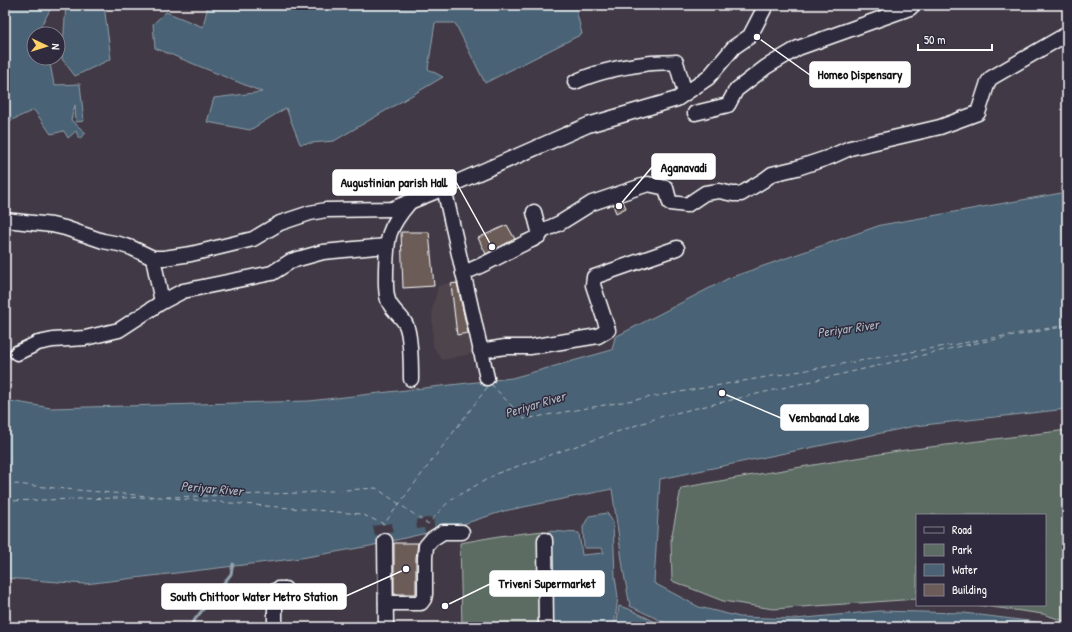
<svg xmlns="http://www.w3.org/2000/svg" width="1072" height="632" font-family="'Patrick Hand',sans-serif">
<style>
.built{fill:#4e444b}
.green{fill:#5c6c64;stroke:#aeb6b2}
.water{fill:#4a6274;stroke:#92a1ac}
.pier{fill:#413945}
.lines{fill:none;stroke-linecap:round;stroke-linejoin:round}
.stream{stroke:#92a1ac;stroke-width:3}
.ferry{stroke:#aeb8c0;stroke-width:1;stroke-dasharray:5 4;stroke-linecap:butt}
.building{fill:#6c5c59;stroke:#fff}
.minor-casing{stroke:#fff;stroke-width:17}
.minor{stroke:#2f2a3d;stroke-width:14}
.labels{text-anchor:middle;stroke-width:3;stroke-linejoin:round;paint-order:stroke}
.water-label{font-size:13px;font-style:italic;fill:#aeb8c0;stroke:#2f2a3d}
.leader{fill:none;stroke:#fff;stroke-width:1.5}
.callout-dot{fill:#fff;stroke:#2f2a3d;stroke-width:1.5}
.callout{fill:#fff;stroke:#fff;stroke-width:1.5}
.callout-label{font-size:13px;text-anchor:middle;font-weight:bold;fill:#111}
</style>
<rect width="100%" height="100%" fill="#413945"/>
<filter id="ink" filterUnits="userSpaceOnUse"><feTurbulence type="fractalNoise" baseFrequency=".025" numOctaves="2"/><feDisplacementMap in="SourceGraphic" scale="8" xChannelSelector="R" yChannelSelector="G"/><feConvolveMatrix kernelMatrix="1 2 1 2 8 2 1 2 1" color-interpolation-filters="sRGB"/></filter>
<g filter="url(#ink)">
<path class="built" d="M462,279L476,353L442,360L433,346L432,310L438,286Z"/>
<g class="green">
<path d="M1067,430V622L1043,614L977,605H1045V515H917V599L773,609L723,601L672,581L671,540L681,488L753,475L898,451Z"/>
<path d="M543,531L542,627H462L460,543L499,536Z"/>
</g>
<g class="water">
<path d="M7,5H53L39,29L43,34H34V58H49L54,85L80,84L84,121L76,122L75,105L71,120L86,133L79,139L76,131L68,138L64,131L51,134L34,110L5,123V6Z"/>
<path d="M66,5H104L111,59L75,76L62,59Z"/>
<path d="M208,5H575L582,34L485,83L455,23H435L428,69L443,77L334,141L300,144L286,108L250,130L207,122L214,98L262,92L155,48L153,24L166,12L203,27Z"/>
<path d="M1067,192V409L915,426L660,479L654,583L699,607L740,617L795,619L879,611L964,613L1060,625L1063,627H674L630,606L624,574L612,489L504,511L457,526L370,546L301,558L85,584L5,578V400L51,408L309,401L512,378L612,350L615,337L729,278L881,225Z"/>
<path d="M607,513L613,522L615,577L618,597L614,627H549L548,531L579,533L582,555L604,553L602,548H584L583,527L589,516Z"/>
<path d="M619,606L629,609L666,627H616Z"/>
</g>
<g class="pier">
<path d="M433,517L435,533L426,536L424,528L417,529L416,520Z"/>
<path d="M392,523L393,532L388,533L389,544L381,545L380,535L375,536L373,526Z"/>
</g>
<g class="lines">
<path class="stream" d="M189,627L231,574L233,564"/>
<g class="ferry">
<path d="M491,384L524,419L1067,325"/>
<path d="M5,483L65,489L361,514L384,524L489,385"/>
<path d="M166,497L301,493L376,488L428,524L450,500L498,473L663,416L966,345L1067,326"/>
<path d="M5,501L152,497"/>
</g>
</g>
<g class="building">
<path d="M623,201L626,208L616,213L613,205Z"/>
<path d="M507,225L515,239L486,254L478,238Z"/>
<path d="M401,232H429L434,286L403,288Z"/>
<path d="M457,283L468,333L457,335L451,284Z"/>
<path d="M394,543H418L416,558V594H394Z"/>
</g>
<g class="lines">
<defs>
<g id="minor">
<path d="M575,82C596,72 621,67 644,64C655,62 665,63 676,62L685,93"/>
<path d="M695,113L728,105L736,90L766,67L798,48L910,8L913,5"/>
<path d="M409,203C387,229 387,237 386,270C386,280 385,291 388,300C391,310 402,316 406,325C411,336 411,367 411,379"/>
<path d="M5,220L52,225L65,228L103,241L119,244L132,248L153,258H164L191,254L253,239L280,223L310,213L326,210L392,209L444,188"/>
<path d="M540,232L560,223L592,203L648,184L666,188L670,203L687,205L705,193L719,191L733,194H741L764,180L772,174L797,168L830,157L850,148L940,127L978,113L988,82L991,78L1067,34"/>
<path d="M153,258L162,302"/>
<path d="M463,273C485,265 503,254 523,244C529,241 535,239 540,235L534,212"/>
<path d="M480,351L505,347H530L598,336L608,330L593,285L594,277L677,248"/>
<path d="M17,353L38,343L53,340L85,338L119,330L162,302L183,291L272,273L291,261L323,252L386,246"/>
<path d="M487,378L444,188L588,125L677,99L708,78L734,47L750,36L766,5"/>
<path d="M545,540L546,627"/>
<path d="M385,541L386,627"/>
<path d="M386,603H421L424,599L425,594V558L426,546L432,539L443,532H462"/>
<path d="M275,627V591L278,589H285"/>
</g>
</defs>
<use href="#minor" class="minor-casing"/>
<use href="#minor" class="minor"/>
</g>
</g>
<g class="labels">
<g class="water-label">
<text transform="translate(848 328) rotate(-8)" y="5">Periyar River</text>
<text transform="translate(535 404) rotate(-17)" y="5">Periyar River</text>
<text transform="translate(212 488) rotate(5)" y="5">Periyar River</text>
</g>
</g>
<path class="leader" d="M757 37L810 75M619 206L652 167M492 247L456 182M722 393L781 418M445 606L490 584M406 569L346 596"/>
<g class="callout-dot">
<circle cx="757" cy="37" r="4"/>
<circle cx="619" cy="206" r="4"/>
<circle cx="492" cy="247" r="4"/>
<circle cx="722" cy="393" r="4"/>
<circle cx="445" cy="606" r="4"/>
<circle cx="406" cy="569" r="4"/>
</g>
<g class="callout">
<rect x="810" y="62" width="100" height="25" rx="4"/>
<rect x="652" y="154" width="63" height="25" rx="4"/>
<rect x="333" y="170" width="123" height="25" rx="4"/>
<rect x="781" y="405" width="87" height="25" rx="4"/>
<rect x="490" y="571" width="114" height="25" rx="4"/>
<rect x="162" y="584" width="184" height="25" rx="4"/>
</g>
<g class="callout-label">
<text x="860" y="79">Homeo Dispensary</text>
<text x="684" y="172">Aganavadi</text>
<text x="394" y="187">Augustinian parish Hall</text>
<text x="824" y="422">Vembanad Lake</text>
<text x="547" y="588">Triveni Supermarket</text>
<text x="254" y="601">South Chittoor Water Metro Station</text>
</g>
<rect width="1072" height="632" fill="none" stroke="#2f2a3d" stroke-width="20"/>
<rect x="10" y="10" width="1052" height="612" fill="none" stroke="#fff" stroke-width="1.5" filter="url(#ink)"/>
<rect x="916" y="514" width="130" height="92" fill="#2f2a3d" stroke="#827f8b"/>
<rect x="924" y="527" width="20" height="6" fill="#2f2a3d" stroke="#827f8b"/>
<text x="952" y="534" font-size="12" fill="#ffffff">Road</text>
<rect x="924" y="544" width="20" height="12" fill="#5c6c64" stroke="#827f8b"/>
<text x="952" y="554" font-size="12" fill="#ffffff">Park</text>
<rect x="924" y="564" width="20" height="12" fill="#4a6274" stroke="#827f8b"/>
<text x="952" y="574" font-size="12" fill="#ffffff">Water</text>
<rect x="924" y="584" width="20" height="12" fill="#6c5c59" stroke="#827f8b"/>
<text x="952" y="594" font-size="12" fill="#ffffff">Building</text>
<g transform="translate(46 46) rotate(94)"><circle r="19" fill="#2f2a3d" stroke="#827f8b"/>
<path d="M0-3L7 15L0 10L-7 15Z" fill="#ffd166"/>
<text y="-6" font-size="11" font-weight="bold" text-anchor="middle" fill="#ffffff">N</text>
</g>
<path d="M918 44v6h74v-6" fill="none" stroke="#ffffff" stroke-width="2"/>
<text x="924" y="44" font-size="12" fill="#ffffff" stroke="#2f2a3d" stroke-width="3" paint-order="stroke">50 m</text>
</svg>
